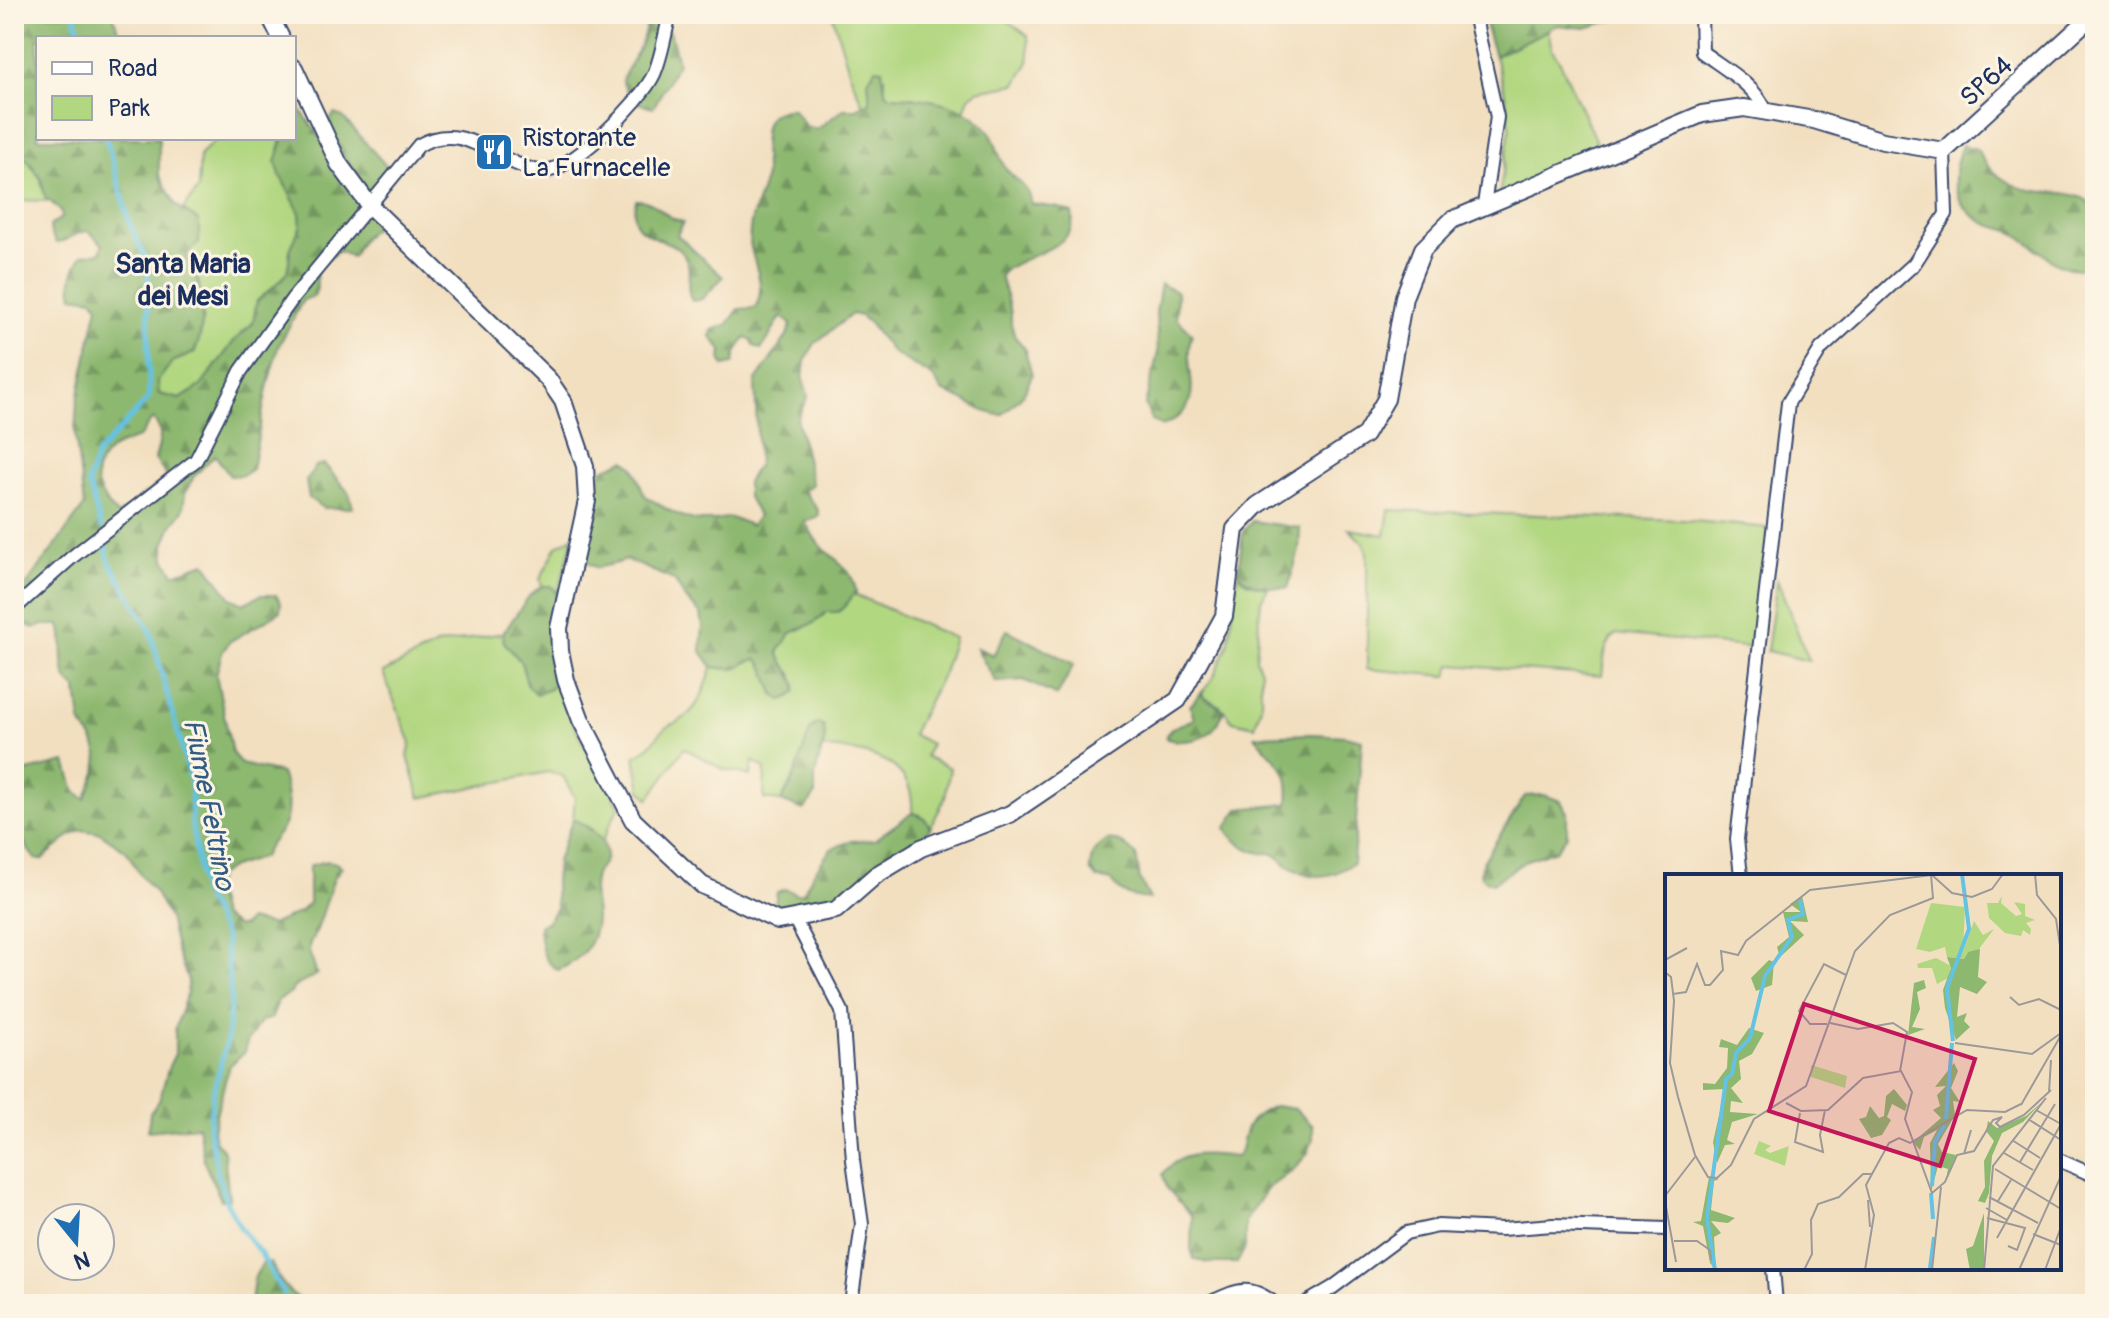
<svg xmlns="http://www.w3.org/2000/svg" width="2109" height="1318" font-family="Pangolin,sans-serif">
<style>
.green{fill:#b2d781;stroke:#668370;stroke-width:2}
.forest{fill:url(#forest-firs);stroke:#547466;stroke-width:2;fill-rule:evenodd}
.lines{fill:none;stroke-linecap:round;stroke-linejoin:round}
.stream{stroke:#64c2e2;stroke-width:5}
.minor-casing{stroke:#3b496d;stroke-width:16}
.tertiary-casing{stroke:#3b496d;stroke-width:20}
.minor{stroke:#fff;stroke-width:12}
.tertiary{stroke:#fff;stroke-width:16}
.labels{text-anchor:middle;stroke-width:6;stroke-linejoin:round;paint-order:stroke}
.street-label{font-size:26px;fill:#1b2f5e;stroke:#fcf5e5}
.poi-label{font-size:26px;fill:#1b2f5e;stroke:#fcf5e5;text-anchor:start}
.neighbourhood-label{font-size:28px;font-weight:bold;fill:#1b2f5e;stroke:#fcf5e5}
.water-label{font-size:28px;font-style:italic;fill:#315b86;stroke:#fcf5e5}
.inset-river{fill:none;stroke:#64c2e2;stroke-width:4}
.inset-road{fill:none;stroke:#9c9999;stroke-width:2}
.view{fill:#c2185b;fill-opacity:0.15;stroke:#c2185b;stroke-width:4}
.inset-edge{fill:none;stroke:#1b2f5e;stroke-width:4}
</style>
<defs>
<pattern id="forest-firs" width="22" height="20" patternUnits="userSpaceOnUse" patternTransform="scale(2)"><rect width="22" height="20" fill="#8db86f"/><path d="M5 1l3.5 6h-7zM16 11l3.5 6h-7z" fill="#72965e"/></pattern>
</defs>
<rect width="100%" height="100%" fill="#fcf5e5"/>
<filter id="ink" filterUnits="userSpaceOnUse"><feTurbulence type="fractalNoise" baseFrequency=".0125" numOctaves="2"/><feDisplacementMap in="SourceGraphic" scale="16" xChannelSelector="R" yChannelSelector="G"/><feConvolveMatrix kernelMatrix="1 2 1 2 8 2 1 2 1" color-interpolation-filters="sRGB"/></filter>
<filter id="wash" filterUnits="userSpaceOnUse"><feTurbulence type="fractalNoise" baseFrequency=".006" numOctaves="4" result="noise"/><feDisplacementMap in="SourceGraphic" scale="32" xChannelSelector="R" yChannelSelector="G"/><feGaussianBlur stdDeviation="1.8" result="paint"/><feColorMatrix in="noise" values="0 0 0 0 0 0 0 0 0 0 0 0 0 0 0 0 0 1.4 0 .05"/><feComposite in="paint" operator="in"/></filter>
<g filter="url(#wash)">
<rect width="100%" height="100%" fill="#f2dfc0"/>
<g class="green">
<path d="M832,14H993L1008,21L1028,36L1029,62L1016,84L977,91L969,97L964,111L912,97L890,96L885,90V77L868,80L870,102L863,105L850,74Z"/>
<path d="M1548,30L1552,49L1561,64L1600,151L1499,196L1510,128L1505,94L1495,56Z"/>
<path d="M217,138H283L279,149L280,175L300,212L301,225L290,250L288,271L282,279L257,301L253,323L235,340L201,386L180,399L159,394L157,381L172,362L194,353L202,319L199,282L186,254L192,216L183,210L198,189L200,155Z"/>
<path d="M14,159H27L41,179L45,197L50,201L14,200Z"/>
<path d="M1389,510L1684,520L1768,528L1755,648L1616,634C1603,645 1604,660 1602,676L1451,665L1447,676L1367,669V553L1363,543L1349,529L1385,535Z"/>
<path d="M573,537L558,592L550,586H542L540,579L557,546Z"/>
<path d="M1238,574L1246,582L1268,588L1261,600L1259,621L1256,659L1261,671V706L1255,726L1233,721L1220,706L1201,695L1214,676L1228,645Z"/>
<path d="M1777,580L1809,661L1767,651Z"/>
<path d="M854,594L954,638L943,673L912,734L931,744L925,756L950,768L945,798L930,828C927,819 921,814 912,813C916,759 865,750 823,748L825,737L796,772L781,801L764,799L765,769L753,761L751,776L723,769L684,748L649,799L641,790L635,756C649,750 654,740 663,730C669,724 678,723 685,717C701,704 706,686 712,667L725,669L757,659L763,663L775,696L793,675L779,658L778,652L791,633L814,623L827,612H838Z"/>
<path d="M503,633L504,642L521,662L528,687L558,679L574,725L619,806L602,842L591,829L573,819L575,798L563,776L548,772L420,798L408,756L411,743L383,673L436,645Z"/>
</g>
<g class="forest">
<path d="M14,14H113L120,38H38V138H159V175L176,205L199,221V243L186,254C202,282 209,323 194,353L172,362L158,381L159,394L180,399L201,386L235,340L253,323L257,301L282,279L288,271L290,250L301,225L300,213L280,175L276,162L283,138H294V103L305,116L375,218V227L362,239L352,257L339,251L316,267L317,288L314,296L303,300L278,347L267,388L252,469L243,475L230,476L215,455L194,476L185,493L183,510L172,525L164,545L165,559L174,574L205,563L231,598L243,604L261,595H276L281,602L280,612L229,642L222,653L216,675L232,753L241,764L281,773C287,789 292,815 281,830C274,840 268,845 263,857L232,867L218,876L214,888L221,916L237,927L243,926L249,920L271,925L300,912L309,903V866C322,862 331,858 342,867L334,878L317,930L310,943L309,952L317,974L293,988L291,993L278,1000L272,1018L261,1021L247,1042L244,1053L229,1066L216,1115L213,1131L215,1141L224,1151L229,1199L221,1200L204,1162L198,1126L148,1131L150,1113L159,1101L169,1066L175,1054V1029L187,993L188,980L177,952L169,918L155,893L139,873L127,852L100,833L81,830L70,836L41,860L35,859C10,826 14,812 14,774L66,762L75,791L85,799L96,773L98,755L94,742L81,723L77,689C55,676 67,646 60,625H44L33,628L22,622L17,598L84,506L75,432L77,403L98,306L94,299L73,296C69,280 74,269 82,255L99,253L103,245L89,231C76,231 69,241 56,243L51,234L50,226L62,217L61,211L45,197L41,179L27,159H14ZM153,419C165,431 159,444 155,459L167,477L118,515C97,495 85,472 112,449C120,443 132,442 141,435C145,430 147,424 153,419Z"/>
<path d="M1482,14H1633L1586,28L1557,25L1495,56Z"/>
<path d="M649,18C672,23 673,43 678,63L653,108C635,103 628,98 622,80L641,44Z"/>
<path d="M875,68L882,69L885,90L890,96C923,97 966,102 988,130C998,142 997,158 1007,170C1018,183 1029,186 1031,204L1060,208L1072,213C1081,252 1011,255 1000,276L1011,313V324L1015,337L1024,347L1032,375L1023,395L1002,415C980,414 965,397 943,392L932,376L892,352L869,323L861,316L852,314L815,343L805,361L803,379L808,396L797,419L812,484L804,491L818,510L819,516L805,522C810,530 814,539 820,545C836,562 852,566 856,592L845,606L838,612H827L814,623L791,633L778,652C782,668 815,692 781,700C767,691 770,669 757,659L746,662L736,669L712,667L701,651L703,626L701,614L686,599L674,580L628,560L597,568L584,560L594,490L603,469L625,460L633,466L645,496C661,506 684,521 703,521C728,522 722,511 751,526L758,516L747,495V482L758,464L755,382L787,336L791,324L782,317C772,326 771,339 761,349L754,346L752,340L745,338L737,351L733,364L724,366L721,361L722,350L711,337L712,330L727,325L739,309L755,308C770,280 747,259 750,230C751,214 760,198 764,182C770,156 748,108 793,109L806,127L817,129L844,109H857L870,102L868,80Z"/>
<path d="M334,114L343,117L388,168L369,194L325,129Z"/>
<path d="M1962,145L1977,149C1988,172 2010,188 2036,191C2056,194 2081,190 2095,208V266C2058,277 2046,253 2018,235C2008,228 1993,228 1983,222C1951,204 1950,175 1962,145Z"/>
<path d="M636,200C659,200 662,218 683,222L677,235L723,277L702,299L692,301C683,286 695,269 683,254C665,232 625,242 636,200Z"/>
<path d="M1161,284L1177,292L1176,318L1192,334C1179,371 1214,403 1162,426L1152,420L1145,405L1158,353L1156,312Z"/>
<path d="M324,464L349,493L353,508H323L309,498L306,481L316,466Z"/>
<path d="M1252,521L1300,528L1299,550L1288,588C1269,587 1252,588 1238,574L1243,532Z"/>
<path d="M542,586H550L558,592C550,625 552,647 558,679L550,689L537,694L528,687L521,662L504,642L503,633L530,595Z"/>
<path d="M1007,630L1074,664L1057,696L1024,680L996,682C990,670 982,661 977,648L993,655Z"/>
<path d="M1203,691L1202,696L1224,710C1215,737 1195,745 1167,739L1166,735L1172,728L1194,719L1190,706Z"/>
<path d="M818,723L824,727L825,737L815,775V795L804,810L781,801L791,785L811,728Z"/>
<path d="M1312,734L1345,736L1362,740L1353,863C1332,879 1310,880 1288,866C1283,863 1279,856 1273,854C1269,852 1265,854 1261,853C1247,850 1232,840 1226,828L1239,809L1288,804C1292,762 1276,765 1255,736Z"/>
<path d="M1544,795L1561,801L1567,813V836L1556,850L1527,860L1493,883L1484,880L1480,873L1484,860L1525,796Z"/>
<path d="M912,813C921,814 927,819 930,828L920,840L834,903L780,914L774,911L777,892L785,889L798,894L803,893L813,874L831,849L851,841L874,840Z"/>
<path d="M573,819C586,825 605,837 606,854C607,863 598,867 595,875C590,893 596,903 596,918C595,944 581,960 558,970C540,959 541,945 539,926L548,921L556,908L555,882L557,861Z"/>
<path d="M1108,840L1120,842L1136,855L1140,880L1150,899C1133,897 1122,896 1112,881L1097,878L1090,870C1090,855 1096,848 1108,840Z"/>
<path d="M1274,1106L1295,1109L1313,1126V1140L1307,1154L1294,1169L1267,1189L1245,1222V1248L1237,1263H1208L1194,1259L1191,1249L1192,1216L1167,1188L1163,1174C1181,1149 1209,1154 1236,1157C1244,1148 1241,1144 1245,1133C1250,1118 1261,1112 1274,1106Z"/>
<path d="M264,1261L271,1263C279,1282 292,1298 311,1304H251L254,1278Z"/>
</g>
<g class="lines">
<g class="stream">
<path d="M75,14L80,38"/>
<path d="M101,527L88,482L98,453L149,398L148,264L130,224L106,138"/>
<path d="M104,541L109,561L150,630L191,782L192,826L202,891L225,937L231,998L227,1041L213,1093L209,1128L218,1174L226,1201L241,1229L261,1254L289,1304"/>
</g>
</g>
</g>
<g filter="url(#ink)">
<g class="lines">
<defs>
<g id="minor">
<path d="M1474,14L1497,117L1484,205"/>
<path d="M1701,14L1702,52C1725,69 1755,85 1766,111"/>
<path d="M14,609L71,558L196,460L241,371L293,298L419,145C465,119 495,163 539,171C568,177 643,99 654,74C662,56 665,33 670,14"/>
<path d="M1741,876L1737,839L1788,403L1821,349L1914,264L1946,214L1944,151"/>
<path d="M794,918L842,1011L853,1160L862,1224L851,1304"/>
<path d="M2059,1160L2095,1176"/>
<path d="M1773,1268L1776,1304"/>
<path d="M1207,1304C1236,1291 1248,1282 1275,1304"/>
<path d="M1305,1304L1332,1288L1406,1233L1438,1226L1502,1229L1553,1225L1667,1229"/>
</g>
<g id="tertiary">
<path d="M269,14L281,38"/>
<path d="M294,68L339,164L370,206L548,379L563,401L585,466L587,501L559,628L560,651L566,680L581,720L633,820L702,885L778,921L836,910L876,875L921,848L1010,814L1178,700L1224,616L1235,529L1258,505L1365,435L1386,399L1404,297L1423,249L1452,220L1702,114L1744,108L1814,120L1883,141L1944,151L2094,14"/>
</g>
</defs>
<use href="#minor" class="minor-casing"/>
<use href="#tertiary" class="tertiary-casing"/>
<use href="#minor" class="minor"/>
<use href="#tertiary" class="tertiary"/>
</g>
</g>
<defs>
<symbol id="restaurant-square" viewBox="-11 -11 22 22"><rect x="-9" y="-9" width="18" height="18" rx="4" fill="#1f6fb2" stroke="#fcf5e5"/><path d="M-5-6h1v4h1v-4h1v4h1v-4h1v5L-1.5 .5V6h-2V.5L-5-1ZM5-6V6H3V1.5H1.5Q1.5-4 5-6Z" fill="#fff"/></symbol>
</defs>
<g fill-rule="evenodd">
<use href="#restaurant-square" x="472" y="130" width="44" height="44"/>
</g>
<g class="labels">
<g class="street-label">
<text transform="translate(1986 81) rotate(-42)" y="9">SP64</text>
</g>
<g class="poi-label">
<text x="522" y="146">Ristorante<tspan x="522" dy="30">La Furnacelle</tspan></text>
</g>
<g class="neighbourhood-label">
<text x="183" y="273">Santa Maria<tspan x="183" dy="32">dei Mesi</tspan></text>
</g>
<g class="water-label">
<text transform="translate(210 804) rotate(79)" y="10">Fiume Feltrino</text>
</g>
</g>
<g transform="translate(1665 874)">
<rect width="396" height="396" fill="#f2dfc0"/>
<path d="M337,22L336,29L351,42L357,40L349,28L360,30V42L370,46L361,49L366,55L365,61L358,56L356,62L340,59L324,44L322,29H333ZM266,29L300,33L298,77L309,47L318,61L329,55L311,79L303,78L299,85L282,83L280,73L265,78L251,75ZM271,84L286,92L283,104L272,110L267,94H253L252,90ZM146,191L182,202L180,214L146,203ZM94,267L106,272L100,276L105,279L124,272L120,292L89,280Z" fill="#b2d781"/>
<path d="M137,22L143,48L125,47L139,61L115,83L112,73L124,63L118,38H136L125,30ZM315,75L313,103L322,108L312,120L295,113L292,143L302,139L299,147L305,153L291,166L280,134L278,116L286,94L282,83L299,85L303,78ZM104,86L109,88L107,111L91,117L86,104ZM259,106L261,114L252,118L255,135L247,153L260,155L243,161L249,109ZM84,154L99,159L87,180L74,187L76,205L66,214L78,229L66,227L65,238L93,240L67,248L62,266L70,270L60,271L52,289L48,268L60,215L38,216V209L50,210L62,194L63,174L54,173L56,165L72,171ZM289,189L293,197L286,214L295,228L288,227L290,241L273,270L277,278L291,281L281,306L283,295L273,292L266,318L265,269L272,256L259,263L255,276L248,268L276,244L268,236L275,232L272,221L281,212L270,213ZM229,215L242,231L240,237L227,230L222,243L226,246L217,261L206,264L194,245L201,243L205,232L214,244L219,242L221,222ZM377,228L358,248L337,259L327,282L324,319L320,329L313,327L320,313L319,287L329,267L321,257L323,247L332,254L361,242ZM44,303L54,305L49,307L46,336L70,344L63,349L46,347L56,359L49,363L51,396L45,389L38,352L28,348L36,347ZM319,339V396H305L301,375L308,372Z" fill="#8db86f"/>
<path class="inset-river" d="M288,167L282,114L304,55L297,0M281,245L287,169M267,312L270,267L280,251M266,319L268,345M265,394L269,363M50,396L42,344L61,205L67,200L71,179L85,164L100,102L127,63L123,46L138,40L135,26"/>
<path class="inset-road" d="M370,0L372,21L391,45L396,78M0,86L22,74M0,98L6,103L9,127L5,189L13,223L30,281L43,303L52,304L66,291L89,245L141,212L190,77L225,41L268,24L266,1M8,120L21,118L32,90L40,111H45L58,96L56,77L73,81L81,67L145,16L267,1L287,19L307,23L327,15L338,0M345,123L354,131L374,125L396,136M165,149L193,155L228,149L242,158L235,197M162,150H145L134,137L159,90L181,101M290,169L367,180L396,159M384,218L386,186M121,229L136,237L163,236L198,204L236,197L247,218L240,245L267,319L280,308L292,281L309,277L328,246L337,243L331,249L335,253L359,241L386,216M356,231L395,163M371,236L396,250M135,239L130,268L158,278L155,261L160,236M363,245L396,266M347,266L375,284M339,279L368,296M299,280L306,256M355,288L390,230M330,295L396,335M0,322L30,283M324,323L373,349M203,326L205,353M0,327L11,388M333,327L346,306M321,334L342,346M322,344L360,354L352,376L343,372M368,360L396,371M332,364L396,250M9,367H32L45,376L46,386M139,396L147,380L146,346L153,330L174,323L198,300H207M200,396L209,341L201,311L224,269L234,264L245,269L302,236L340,238L356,230M267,396L276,313M319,396L328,292L381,224M354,396L396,302M380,396L396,353"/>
<path class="view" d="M139,130L310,185L275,292L104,237Z"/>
<rect width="396" height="396" class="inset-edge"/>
</g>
<rect width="2109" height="1318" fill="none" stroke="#fcf5e5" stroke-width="48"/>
<rect x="36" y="36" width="260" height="104" fill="#fcf5e5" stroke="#a2a6af" stroke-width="2"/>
<rect x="52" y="62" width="40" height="12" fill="#ffffff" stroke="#a2a6af" stroke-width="2"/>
<text x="108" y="76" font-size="24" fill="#1b2f5e">Road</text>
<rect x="52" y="96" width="40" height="24" fill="#b2d781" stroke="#a2a6af" stroke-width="2"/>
<text x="108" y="116" font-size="24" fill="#1b2f5e">Park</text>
<g transform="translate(76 1242) rotate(162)"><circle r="38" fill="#fcf5e5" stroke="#a2a6af" stroke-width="2"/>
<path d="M0-6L14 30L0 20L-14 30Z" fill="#1f6fb2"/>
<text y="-12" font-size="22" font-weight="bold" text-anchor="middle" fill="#1b2f5e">N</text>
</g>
</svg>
